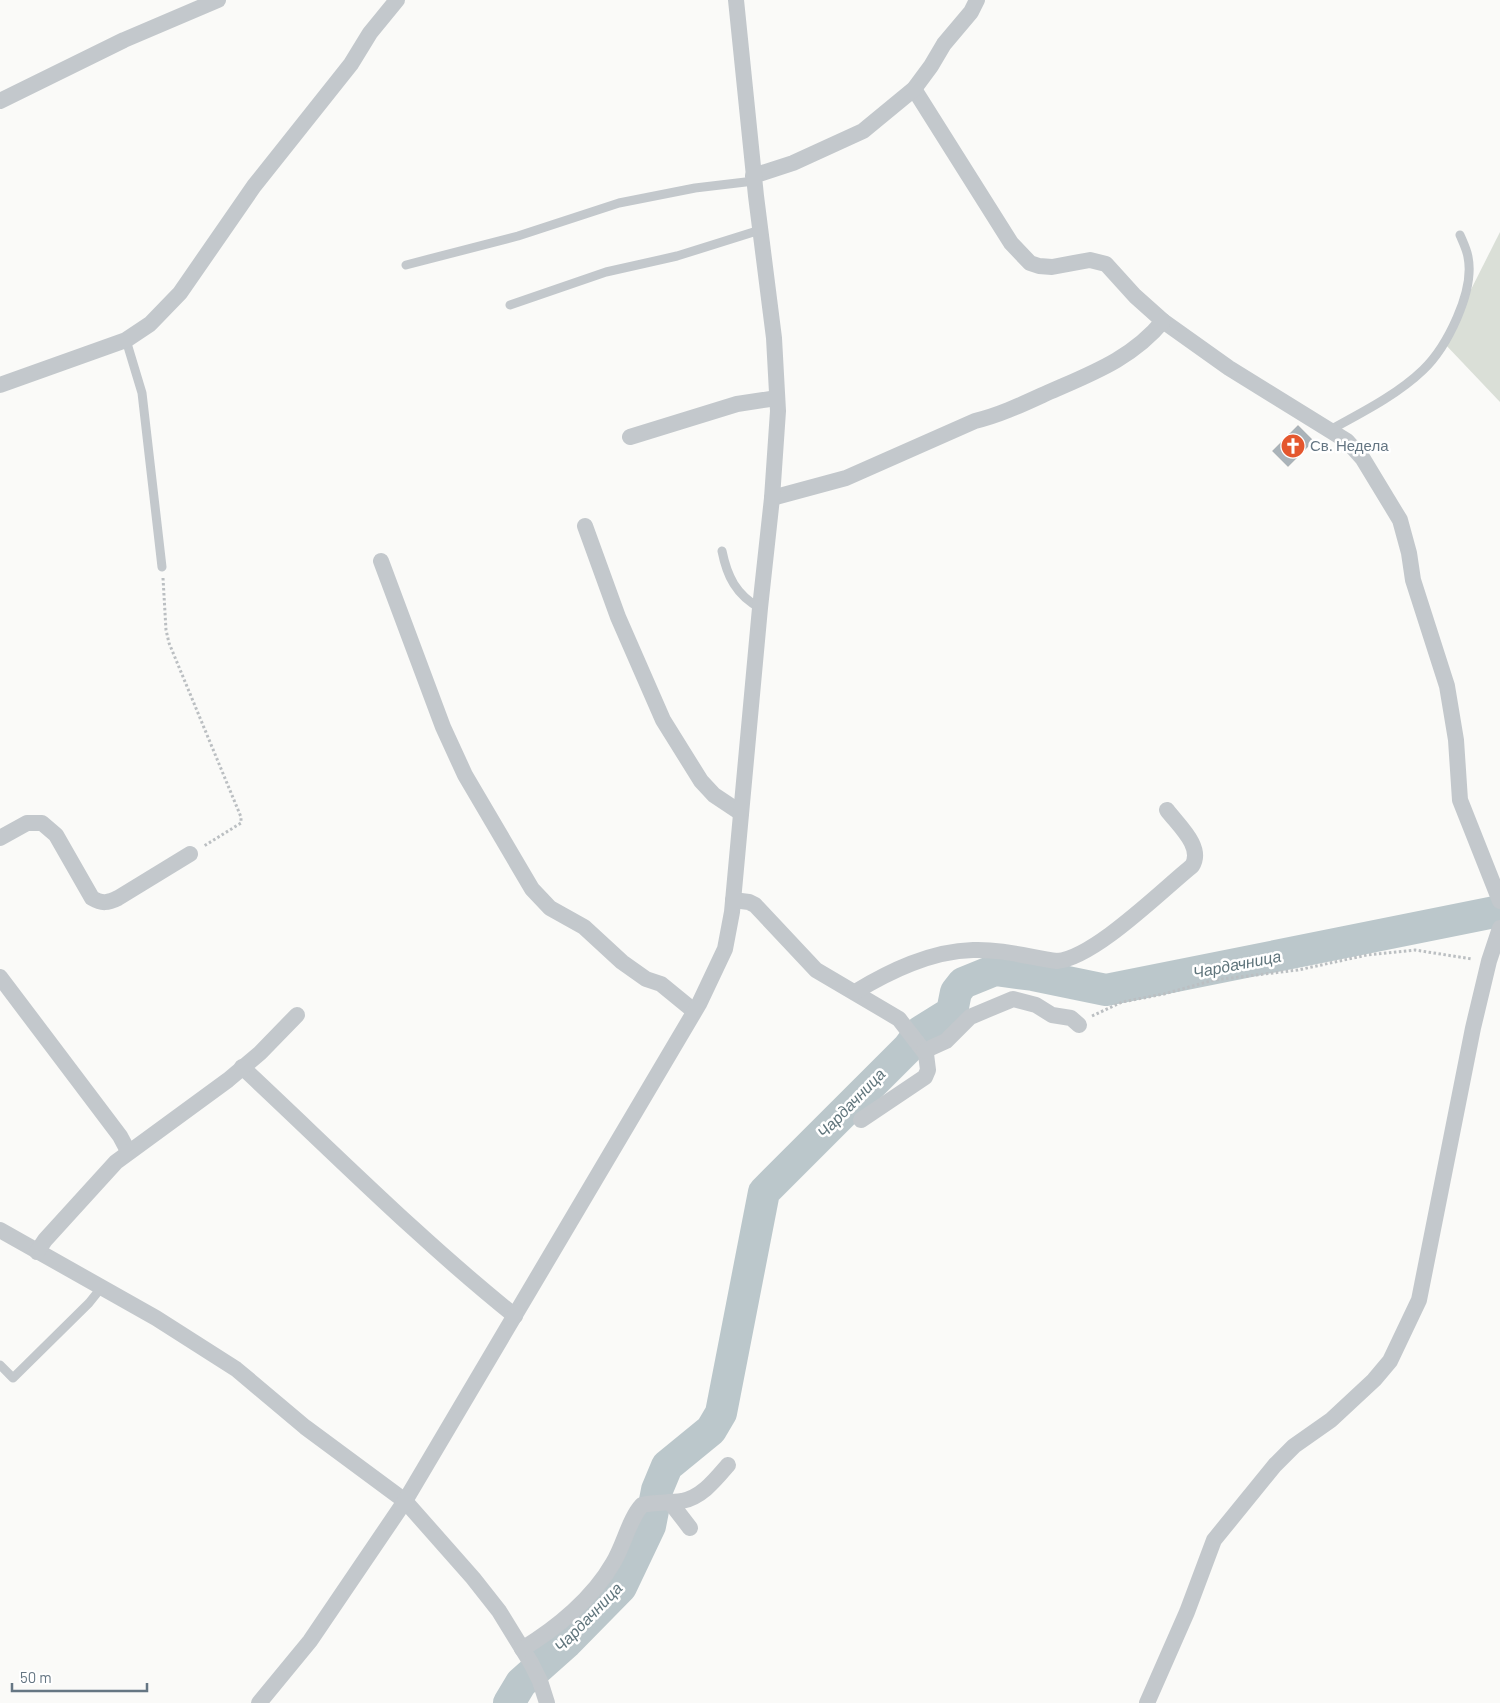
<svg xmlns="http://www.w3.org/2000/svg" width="1500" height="1703" font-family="Barlow,sans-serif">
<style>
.green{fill:#dadfd7}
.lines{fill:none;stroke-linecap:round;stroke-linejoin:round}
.river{stroke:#bbc7cb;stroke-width:32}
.building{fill:#aab3b9;stroke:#dcdcda}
.path{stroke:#bbbfc2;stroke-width:3;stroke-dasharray:2.5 2.5;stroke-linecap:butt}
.lane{stroke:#c3c8cc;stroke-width:9}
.street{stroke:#c3c8cc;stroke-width:16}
.labels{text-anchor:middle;stroke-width:5;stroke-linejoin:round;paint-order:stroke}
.poi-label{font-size:15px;fill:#657683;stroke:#fff;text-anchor:start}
.water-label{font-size:16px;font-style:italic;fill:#60757c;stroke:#fff}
</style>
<rect width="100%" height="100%" fill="#fafaf8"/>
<path class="green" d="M1500,232V402L1444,343Z"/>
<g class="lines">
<path class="river" d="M509,1703L521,1683L566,1643L621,1587L650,1526L657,1490L667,1466L711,1430L721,1413L764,1192L908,1048L920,1032L952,1012L956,992L963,983L995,970L1033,975L1106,990L1500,911"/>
</g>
<path class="building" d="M1298,425L1314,441L1288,467L1272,451Z"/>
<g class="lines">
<g class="path">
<path d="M163,578L166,630L169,643L241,817V823L204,846"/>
<path d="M1092,1016L1122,1002L1164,994L1214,980L1298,970L1367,955L1415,950L1472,959"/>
</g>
<g class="lane">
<path d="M406,265L518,236L619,203L695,188L754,181"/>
<path d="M510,305L606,272L677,256L760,230"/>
<path d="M126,340L142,393L162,567"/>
<path d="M1330,430C1361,413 1397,395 1423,370C1447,347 1475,291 1468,257C1467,250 1463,242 1460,235"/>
<path d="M722,551C727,576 736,595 760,608"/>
<path d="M0,1365L13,1378L89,1303L101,1288"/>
</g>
<g class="street">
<path d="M914,89L1011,243L1030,263L1039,266L1052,267L1090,260L1106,264L1135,296L1163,321L1229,368L1347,441L1363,459L1400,520L1409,553L1413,580L1447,686L1456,740L1460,800L1500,901"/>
<path d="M0,101L124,40L218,0"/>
<path d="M753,176L793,163L863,131L914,89L931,66L944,44L971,12L977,0"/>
<path d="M0,385L126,340L150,324L180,293L254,186L351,64L370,33L397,0"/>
<path d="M630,437L737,404L777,398"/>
<path d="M772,498L846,478L975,421C1000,415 1023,404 1047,393C1090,374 1132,359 1163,321"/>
<path d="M585,526L618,617L663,720L701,781L714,795L741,813"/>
<path d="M381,561L443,727L465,775L532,889L550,908L584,927L622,962L646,979L661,984L694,1011"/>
<path d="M0,838L27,823H42L56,835L92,898C102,904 108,903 118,898L190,854"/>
<path d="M733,900L749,902L755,905L816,970L899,1019L926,1054L928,1070L925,1077L861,1120"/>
<path d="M0,977L120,1136L128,1151"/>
<path d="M855,992C890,971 931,951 973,950C1002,949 1029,957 1057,961C1094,958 1161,891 1192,866C1204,847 1178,825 1167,810"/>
<path d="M924,1051L946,1041L970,1017L1013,999L1036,1005L1052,1015L1071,1018L1079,1025"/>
<path d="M242,1067C332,1151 419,1239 515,1316"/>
<path d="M0,1230L156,1318L236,1369L305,1427L405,1501L473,1578L499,1611L531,1663L540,1681L547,1703"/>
<path d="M37,1252L45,1240L116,1162L228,1080L260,1053L297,1015"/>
<path d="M670,1502L690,1528"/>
<path d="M522,1649C557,1628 593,1598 613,1563C624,1545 629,1519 642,1505C655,1502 669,1503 682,1501C702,1497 715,1480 728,1465"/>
<path d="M259,1703L310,1641L405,1501L699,1004L725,949L732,912L760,608L772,498L778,411L774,338L756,196L736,0"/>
<path d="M1147,1703L1187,1612L1214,1540L1275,1465L1294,1446L1331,1420L1374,1380L1390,1361L1419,1300L1473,1028L1489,961L1500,928"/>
</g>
</g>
<defs>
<symbol id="church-disc" viewBox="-11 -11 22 22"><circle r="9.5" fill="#e4572e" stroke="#fff"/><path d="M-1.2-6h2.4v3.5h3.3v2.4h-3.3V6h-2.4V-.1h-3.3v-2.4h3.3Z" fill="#fff"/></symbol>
</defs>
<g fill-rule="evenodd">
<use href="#church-disc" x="1279" y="432" width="28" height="28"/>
</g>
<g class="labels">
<g class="poi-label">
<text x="1310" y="451">Св. Недела</text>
</g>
<g class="water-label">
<text transform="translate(1237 964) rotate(-11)" y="6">Чардачница</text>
<text transform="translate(851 1103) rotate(-46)" y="6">Чардачница</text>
<text transform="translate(588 1617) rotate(-46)" y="6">Чардачница</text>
</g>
</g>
<path d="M12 1683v8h135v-8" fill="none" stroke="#657683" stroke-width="2.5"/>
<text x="20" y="1683" font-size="15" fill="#657683" stroke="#ffffff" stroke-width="4" paint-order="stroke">50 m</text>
</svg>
